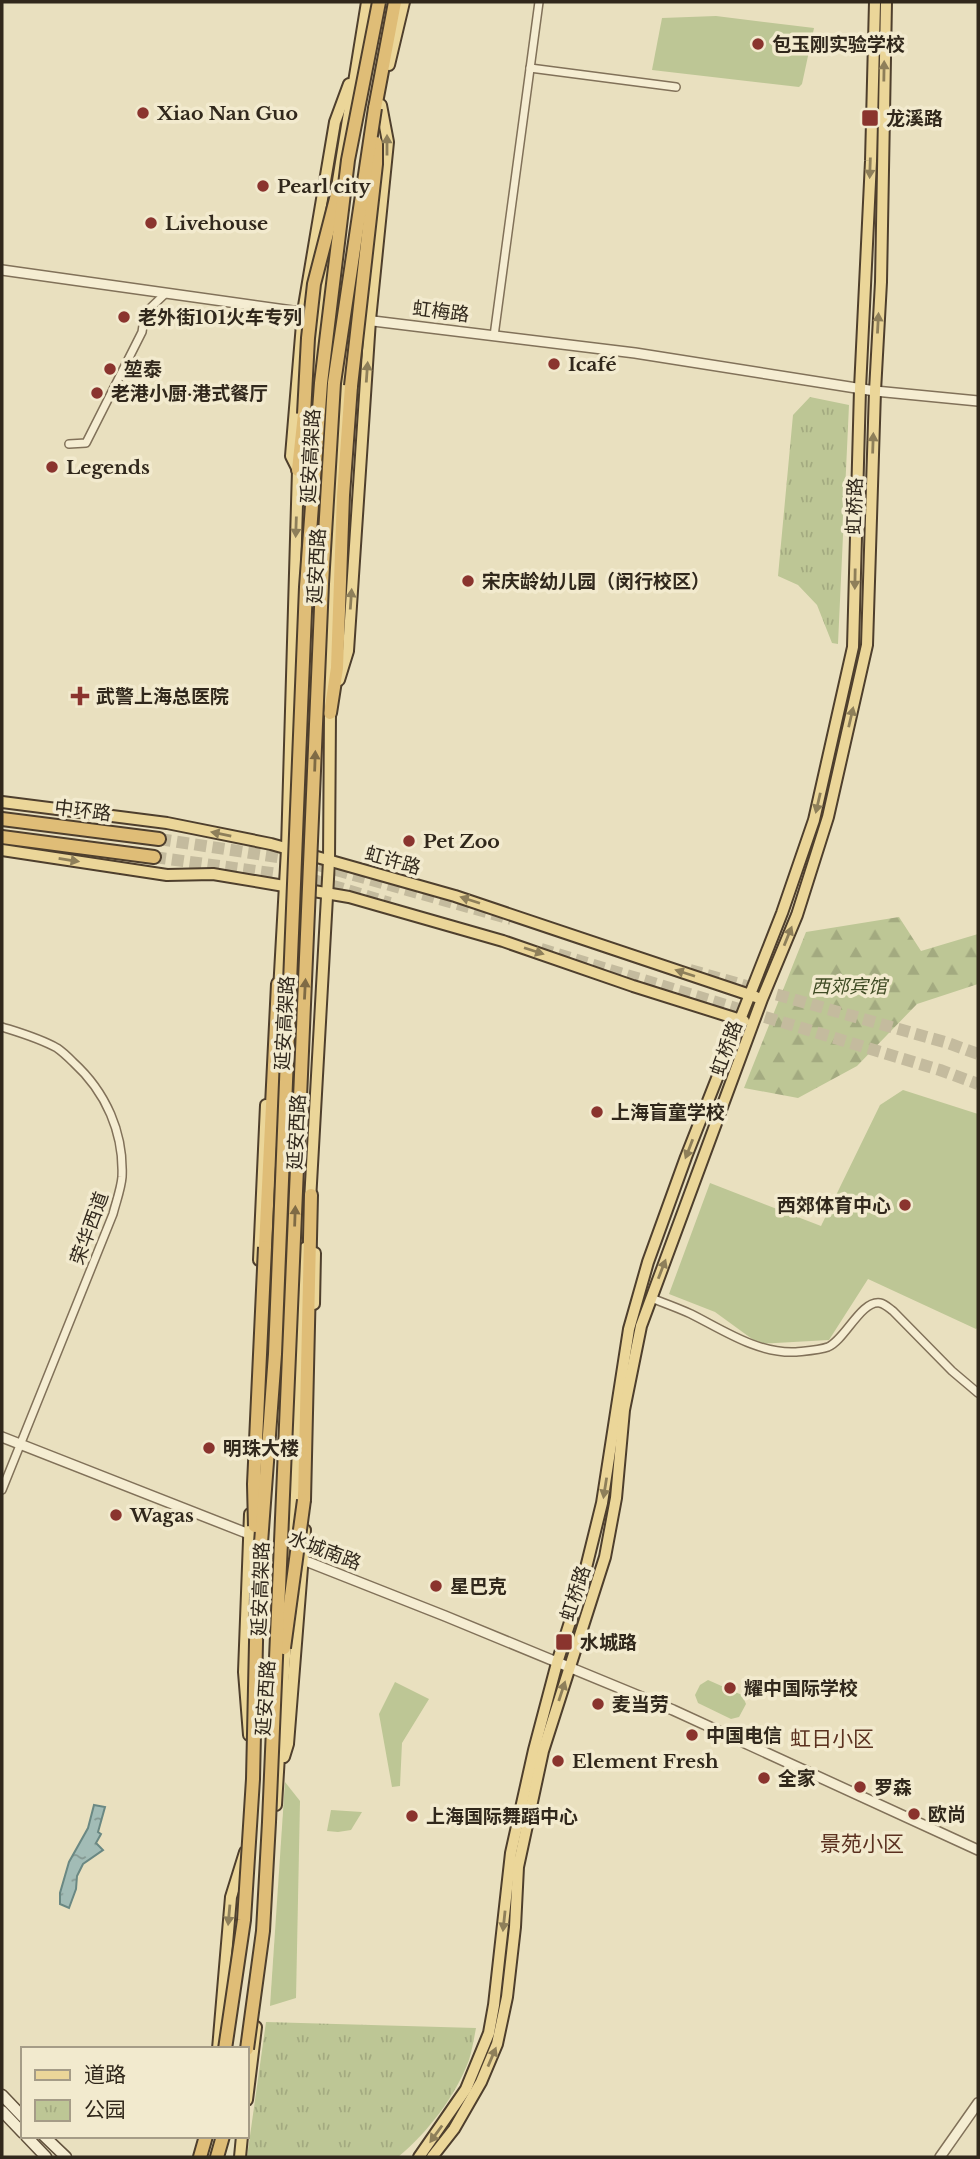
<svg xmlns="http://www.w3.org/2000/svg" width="980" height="2159" font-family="'Libre Baskerville','Noto Sans SC',serif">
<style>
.grass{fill:#bdc695}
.forest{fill:url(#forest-firs)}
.park{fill:url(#park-tufts)}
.water{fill:url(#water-ripples);stroke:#6a8883;stroke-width:2}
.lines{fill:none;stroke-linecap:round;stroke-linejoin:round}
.trunk-tunnel{stroke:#c4bb9e;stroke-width:12;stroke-dasharray:12 6;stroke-linecap:butt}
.minor-casing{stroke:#817159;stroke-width:10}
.tertiary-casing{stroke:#817159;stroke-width:12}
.secondary-casing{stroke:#62523d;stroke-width:13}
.primary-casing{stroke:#4e3f2d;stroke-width:14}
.trunk-casing{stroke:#4e3f2d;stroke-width:16}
.minor{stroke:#f5edd2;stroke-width:7}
.tertiary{stroke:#f5edd2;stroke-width:9}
.secondary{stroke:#f5edd2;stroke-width:10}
.primary{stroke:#ebd699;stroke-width:10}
.trunk{stroke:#dfbd77;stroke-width:12}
.trunk-bridge-casing{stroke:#4e3f2d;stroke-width:16;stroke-linecap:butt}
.trunk-bridge{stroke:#dfbd77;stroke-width:12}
.oneway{fill:#8e7f5a}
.oneway2{fill:#7f6b45}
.poi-dot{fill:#8a342e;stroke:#f2eace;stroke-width:2.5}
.labels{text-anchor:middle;stroke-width:7;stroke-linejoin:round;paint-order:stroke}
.poi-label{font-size:19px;font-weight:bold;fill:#31281c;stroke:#f2eace;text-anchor:start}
.street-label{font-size:19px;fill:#31281c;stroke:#f2eace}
.park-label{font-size:19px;font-style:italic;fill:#404c25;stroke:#f2eace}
.neighbourhood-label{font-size:21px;fill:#5a301f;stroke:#f2eace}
</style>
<defs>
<pattern id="forest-firs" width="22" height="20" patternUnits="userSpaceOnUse" patternTransform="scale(1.75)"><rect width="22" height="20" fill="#bdc695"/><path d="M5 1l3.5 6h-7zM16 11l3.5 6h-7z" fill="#a3aa80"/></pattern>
<pattern id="park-tufts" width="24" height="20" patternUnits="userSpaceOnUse" patternTransform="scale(1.75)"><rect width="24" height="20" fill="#bdc695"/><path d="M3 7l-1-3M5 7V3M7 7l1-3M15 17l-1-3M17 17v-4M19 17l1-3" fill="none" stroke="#a3aa80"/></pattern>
<pattern id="water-ripples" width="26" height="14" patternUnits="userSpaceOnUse" patternTransform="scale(1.75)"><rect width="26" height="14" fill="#a2bcb6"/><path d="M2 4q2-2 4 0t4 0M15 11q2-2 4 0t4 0" fill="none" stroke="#859993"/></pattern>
</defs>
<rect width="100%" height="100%" fill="#e9e0bf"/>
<g class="grass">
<path d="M716,16L814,28L802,84L799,87L652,70L662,18Z"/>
<path d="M903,1090L978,1114V1327L976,1329L868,1279L829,1340L759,1344L715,1312L669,1294L710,1183L821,1226L880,1105Z"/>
<path d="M708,1680L742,1695L746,1704L739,1717L731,1719L698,1703L695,1695L700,1685Z"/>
<path d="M395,1682L429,1699L402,1743L400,1786L392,1787L379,1714Z"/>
<path d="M285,1782L300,1801L296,1998L270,2006Z"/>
<path d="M331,1810L362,1812L351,1830L338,1832L327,1831Z"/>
</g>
<path class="forest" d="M899,917L921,951L978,934V984L917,1004L857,1066L798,1098L744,1088L806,932Z"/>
<g class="park">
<path d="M810,397L849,405L838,644L832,643L817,605L798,585L778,576L793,415Z"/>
<path d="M266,2022L476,2028C474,2039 472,2050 469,2060C455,2097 428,2132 398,2157H247Z"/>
</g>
<path class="water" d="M94,1805L105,1807L98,1832L101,1834L96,1843L103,1850L83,1864L77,1876L76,1889L69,1908L60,1904V1893L69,1862L88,1828Z"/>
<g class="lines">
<g class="trunk-tunnel">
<path d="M159,839L304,861L511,919"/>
<path d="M154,857L307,878L390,903"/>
<path d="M541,949L940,1070L978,1084"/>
<path d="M690,970L948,1043L978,1054"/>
</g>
<defs>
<g id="minor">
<path d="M530,68L676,87"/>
<path d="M494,336L539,2"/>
<path d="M69,444L86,443L142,332L145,313L166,293"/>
<path d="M2,1027C21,1033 39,1038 57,1048C63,1052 68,1057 73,1062C106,1092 124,1133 122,1177C121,1189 116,1202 113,1214L2,1490"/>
<path d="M651,1298C664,1303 678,1308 691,1314C723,1330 758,1354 796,1352C805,1351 820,1350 828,1347C845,1340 861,1300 880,1303C885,1304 889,1308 893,1311L952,1371L978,1393"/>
</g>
<g id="tertiary">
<path d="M2,270L307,313"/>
<path d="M324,315L635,353L875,391L978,401"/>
<path d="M2,1437L249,1534L263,1544L285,1553"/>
<path d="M298,1558L445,1616L673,1710L978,1850"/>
<path d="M940,2157L978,2103"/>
</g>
<g id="secondary">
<path d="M2,2095L23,2117"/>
<path d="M2,2111L23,2133"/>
<path d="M26,2136L46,2157"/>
<path d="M44,2136L66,2157"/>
</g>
<g id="primary">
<path d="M389,65L404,2"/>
<path d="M336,193L367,2"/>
<path d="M316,385L319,314L328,251"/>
<path d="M298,470L291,456L303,312L335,122L349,84"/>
<path d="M339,680L348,651L370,320L388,142L381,105"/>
<path d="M2,802L167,823L271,844L455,896L756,997"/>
<path d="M2,850L167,875L213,874L349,897L503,941L633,986L744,1021"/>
<path d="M279,991L287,849L298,470L314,411"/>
<path d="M310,1201L329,861L330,713L328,686L344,346"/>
<path d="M259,1260L266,1105"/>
<path d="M314,1304L315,1253"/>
<path d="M291,1557L305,1248"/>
<path d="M249,1735L244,1672L250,1514"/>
<path d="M284,1757L288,1744L305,1530"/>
<path d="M276,1805L286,1640"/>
<path d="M218,2049L231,1897L245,1852"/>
<path d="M247,2100L256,2027"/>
<path d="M240,2157L242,2136"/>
<path d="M419,2157L466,2089L489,2033L494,2005L511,1853L534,1750L557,1663L582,1584L602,1503L629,1329L648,1262L686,1157L782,913L814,820L853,647L860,389L871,161L875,2"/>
<path d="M432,2157L454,2129L481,2082L497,2044L507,1997L515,1927L518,1867L543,1751L605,1557L616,1498L624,1410L641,1326L762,999L797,915L828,817L867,645L875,391L881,282L886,2"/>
</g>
<g id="trunk">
<path d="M375,108L395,2"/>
<path d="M298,470L304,414"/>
<path d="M330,713L337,668L343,495L351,386"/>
<path d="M2,819L159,839"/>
<path d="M2,837L154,857"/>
<path d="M265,1247L278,984"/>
<path d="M304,1500L311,1195"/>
<path d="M200,2157L206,2136"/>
<path d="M217,2157L223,2136"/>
</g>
</defs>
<use href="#minor" class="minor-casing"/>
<use href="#tertiary" class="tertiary-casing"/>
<use href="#secondary" class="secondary-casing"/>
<use href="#primary" class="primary-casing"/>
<use href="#trunk" class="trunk-casing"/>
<use href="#minor" class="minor"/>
<use href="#tertiary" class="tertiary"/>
<use href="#secondary" class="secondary"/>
<use href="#primary" class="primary"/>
<use href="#trunk" class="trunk"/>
<defs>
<g id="trunk-bridge">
<path d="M351,386L376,164V143"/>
<path d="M304,414L308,338L314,284L339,187"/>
<path d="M255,1526L254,1484L265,1247"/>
<path d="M284,1648L304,1500"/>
<path d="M225,2049L244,1920L253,1779L257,1597L275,1354L306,587L321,383L348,160L379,2"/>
<path d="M247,2049L263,1931L269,1822L322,584L334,383L375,108"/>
</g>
</defs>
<use href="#trunk-bridge" class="trunk-bridge-casing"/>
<use href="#trunk-bridge" class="trunk-bridge"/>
</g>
<defs><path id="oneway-solid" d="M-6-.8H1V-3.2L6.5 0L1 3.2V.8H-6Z" transform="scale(1.75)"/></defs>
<g class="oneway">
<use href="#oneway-solid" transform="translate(884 71) rotate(-89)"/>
<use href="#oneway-solid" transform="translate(387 145) rotate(-90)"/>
<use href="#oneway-solid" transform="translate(870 168) rotate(92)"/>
<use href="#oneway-solid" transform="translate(878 323) rotate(-87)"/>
<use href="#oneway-solid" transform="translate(367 372) rotate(-86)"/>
<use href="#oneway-solid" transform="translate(873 443) rotate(-88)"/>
<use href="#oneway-solid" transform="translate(296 527) rotate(92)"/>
<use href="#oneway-solid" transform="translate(855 579) rotate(91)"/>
<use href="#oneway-solid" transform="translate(351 599) rotate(-86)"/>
<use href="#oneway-solid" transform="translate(851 717) rotate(-77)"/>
<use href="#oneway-solid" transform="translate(818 803) rotate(103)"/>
<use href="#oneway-solid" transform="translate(221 834) rotate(-168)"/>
<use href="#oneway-solid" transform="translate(69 860) rotate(9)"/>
<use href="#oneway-solid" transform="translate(470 900) rotate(-162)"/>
<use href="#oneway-solid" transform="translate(788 936) rotate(-68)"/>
<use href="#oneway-solid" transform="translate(534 951) rotate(18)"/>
<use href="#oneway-solid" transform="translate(685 973) rotate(-162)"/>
<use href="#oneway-solid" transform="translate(689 1149) rotate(111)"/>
<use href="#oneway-solid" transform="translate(662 1269) rotate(-69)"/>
<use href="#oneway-solid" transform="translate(605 1488) rotate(99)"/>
<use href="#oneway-solid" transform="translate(562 1691) rotate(-72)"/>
<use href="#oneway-solid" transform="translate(229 1915) rotate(95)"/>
<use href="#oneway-solid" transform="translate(504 1921) rotate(96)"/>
<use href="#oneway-solid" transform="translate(492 2057) rotate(-67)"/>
<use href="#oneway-solid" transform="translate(436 2134) rotate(126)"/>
</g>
<g class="oneway2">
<use href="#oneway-solid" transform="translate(315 761) rotate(-88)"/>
<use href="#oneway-solid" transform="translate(305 989) rotate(-87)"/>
<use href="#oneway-solid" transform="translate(295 1216) rotate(-88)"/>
</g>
<g class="poi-dot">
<circle cx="758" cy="44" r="7"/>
<circle cx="143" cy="113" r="7"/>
<rect x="861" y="109" width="18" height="18" rx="3.5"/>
<circle cx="263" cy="186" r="7"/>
<circle cx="151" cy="223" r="7"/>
<circle cx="124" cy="317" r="7"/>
<circle cx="554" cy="364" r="7"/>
<circle cx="110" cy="369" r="7"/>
<circle cx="97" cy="393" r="7"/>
<circle cx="52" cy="467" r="7"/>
<circle cx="468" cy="581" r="7"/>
<path d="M76.5 685.5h7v7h7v7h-7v7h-7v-7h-7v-7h7z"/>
<circle cx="409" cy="841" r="7"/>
<circle cx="597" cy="1112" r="7"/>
<circle cx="905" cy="1205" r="7"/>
<circle cx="209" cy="1448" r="7"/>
<circle cx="116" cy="1515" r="7"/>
<circle cx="436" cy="1586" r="7"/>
<rect x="555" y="1633" width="18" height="18" rx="3.5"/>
<circle cx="730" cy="1688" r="7"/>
<circle cx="598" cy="1704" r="7"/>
<circle cx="692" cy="1735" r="7"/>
<circle cx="558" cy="1761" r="7"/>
<circle cx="764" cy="1778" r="7"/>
<circle cx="860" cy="1787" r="7"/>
<circle cx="914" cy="1814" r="7"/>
<circle cx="412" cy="1816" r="7"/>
</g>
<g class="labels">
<g class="poi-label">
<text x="772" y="51">包玉刚实验学校</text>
<text x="157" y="120">Xiao Nan Guo</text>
<text x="886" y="125">龙溪路</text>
<text x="277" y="193">Pearl city</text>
<text x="165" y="230">Livehouse</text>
<text x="138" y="324">老外街101火车专列</text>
<text x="568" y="371">Icafé</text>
<text x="124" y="376">堃泰</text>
<text x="111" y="400">老港小厨·港式餐厅</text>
<text x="66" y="474">Legends</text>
<text x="482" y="588">宋庆龄幼儿园（闵行校区）</text>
<text x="96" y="703">武警上海总医院</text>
<text x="423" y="848">Pet Zoo</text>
<text x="611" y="1119">上海盲童学校</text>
<text x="891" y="1212" text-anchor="end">西郊体育中心</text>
<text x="223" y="1455">明珠大楼</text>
<text x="130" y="1522">Wagas</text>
<text x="450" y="1593">星巴克</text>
<text x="580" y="1649">水城路</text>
<text x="744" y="1695">耀中国际学校</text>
<text x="612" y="1711">麦当劳</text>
<text x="706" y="1742">中国电信</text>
<text x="572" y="1768">Element Fresh</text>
<text x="778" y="1785">全家</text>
<text x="874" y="1794">罗森</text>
<text x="928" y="1821">欧尚</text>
<text x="426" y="1823">上海国际舞蹈中心</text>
</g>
<g class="street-label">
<text transform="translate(441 311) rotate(7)" y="7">虹梅路</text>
<text transform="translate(310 456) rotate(-87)" y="7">延安高架路</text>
<text transform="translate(854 506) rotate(-88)" y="7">虹桥路</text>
<text transform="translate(316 566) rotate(-87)" y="7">延安西路</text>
<text transform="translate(83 810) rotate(7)" y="7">中环路</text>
<text transform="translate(393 860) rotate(16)" y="7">虹许路</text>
<text transform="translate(284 1023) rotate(-87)" y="7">延安高架路</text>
<text transform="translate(726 1048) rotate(-70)" y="7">虹桥路</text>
<text transform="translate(296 1132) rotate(-87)" y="7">延安西路</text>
<text transform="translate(89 1228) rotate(-70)" y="7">荣华西道</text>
<text transform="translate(325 1550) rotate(21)" y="7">水城南路</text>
<text transform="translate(260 1589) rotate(-88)" y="7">延安高架路</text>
<text transform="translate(575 1593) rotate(-72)" y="7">虹桥路</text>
<text transform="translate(265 1698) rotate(-86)" y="7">延安西路</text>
</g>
<g class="park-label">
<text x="849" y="993">西郊宾馆</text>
</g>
<g class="neighbourhood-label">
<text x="832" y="1746">虹日小区</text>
<text x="862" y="1851">景苑小区</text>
</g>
</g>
<rect width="980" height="2159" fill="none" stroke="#31281c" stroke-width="7"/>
<rect x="21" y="2047" width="228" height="91" fill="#f2eace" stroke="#a59c87" stroke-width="2"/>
<rect x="35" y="2070" width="35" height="10" fill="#ebd699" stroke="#a59c87" stroke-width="2"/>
<text x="84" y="2082" font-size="21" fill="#31281c">道路</text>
<rect x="35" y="2100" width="35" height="21" fill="url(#park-tufts)" stroke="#a59c87" stroke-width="2"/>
<text x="84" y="2117" font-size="21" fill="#31281c">公园</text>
</svg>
